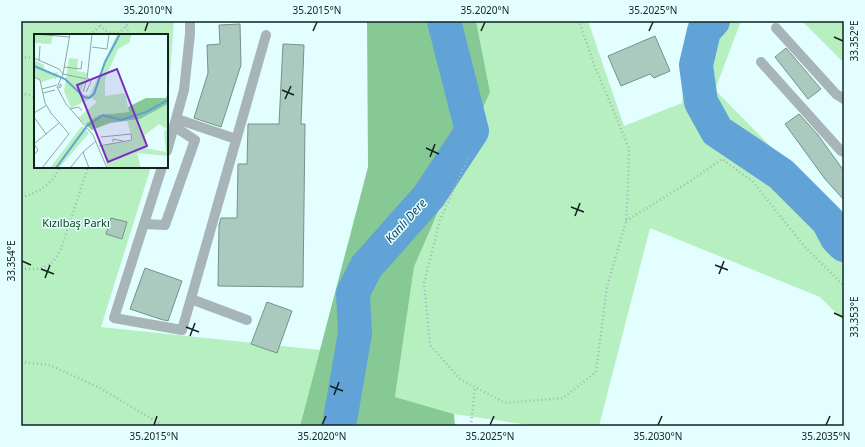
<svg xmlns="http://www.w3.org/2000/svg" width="865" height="447" font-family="'Noto Sans',sans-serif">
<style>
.green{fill:#b6efc0}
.forest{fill:#87c994}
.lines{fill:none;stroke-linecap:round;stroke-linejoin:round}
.river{stroke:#61a3d6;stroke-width:34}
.building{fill:#abcabf;stroke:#759289}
.path{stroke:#a1b8b8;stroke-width:2.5;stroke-dasharray:1 3;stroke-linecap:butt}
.lane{stroke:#a7b4b8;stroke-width:10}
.ticks{fill:none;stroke:#142121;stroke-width:1.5}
.labels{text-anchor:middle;stroke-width:3;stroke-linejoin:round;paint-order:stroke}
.park-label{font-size:11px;fill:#0b3d1b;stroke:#e3fefe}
.water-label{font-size:12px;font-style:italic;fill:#124567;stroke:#e3fefe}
.inset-river{fill:none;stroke:#61a3d6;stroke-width:2}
.inset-road{fill:none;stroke:#90a6a6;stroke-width:1}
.view{fill:#7b2cbf;fill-opacity:0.15;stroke:#7b2cbf;stroke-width:2}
.inset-edge{fill:none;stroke:#142121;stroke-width:2}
.neatline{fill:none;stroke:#142121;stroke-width:1.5}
.ticks-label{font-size:10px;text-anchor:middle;fill:#142121}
</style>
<rect width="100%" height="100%" fill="#e3fefe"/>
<g class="green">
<path d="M21,21H174L167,115V35H35V167H151L101,327L320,350L300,426H21Z"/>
<path d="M476,21H588L624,126L682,103L688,21H741L715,90L844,221V321L820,297L650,228L599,426H536L454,414L395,397L414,267L490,92Z"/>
<path d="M802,21H844V63Z"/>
</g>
<path class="forest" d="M367,21H476L490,92L414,267L395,397L454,414L455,426H300L368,167Z"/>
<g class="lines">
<g class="river">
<path d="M713,21L704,31L696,65L701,102L717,131L781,174L828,221L837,238L844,245"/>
<path d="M339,426L355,333L353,293L366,267L429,196L472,131L444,21"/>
</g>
</g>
<g class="building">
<path d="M240,24L241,65L221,127L194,118L208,73L207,45L220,44L219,25Z"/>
<path d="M655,36L670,71L654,78L650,74L621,86L608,56Z"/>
<path d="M283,44L304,45L301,124H305L303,287L218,286L219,225L221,218H237L238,164H247L248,124H279Z"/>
<path d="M786,48L821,89L808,99L775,57Z"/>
<path d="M799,114L818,135L844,171V200L825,179L785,124Z"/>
<path d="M111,218L127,222L122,239L106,234Z"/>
<path d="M145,268L182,281L168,321L160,319L130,309Z"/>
<path d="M267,302L292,311L277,353L251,344Z"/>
</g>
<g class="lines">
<g class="path">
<path d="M99,21C104,37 123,37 128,21"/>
<path d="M126,26L130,35"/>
<path d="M90,35L100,26"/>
<path d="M21,57L35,58"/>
<path d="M21,93L35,97"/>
<path d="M468,158L440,220L424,283L430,345L460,379L505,403L563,398L596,372L607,287L626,221L628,189L629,148L595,67L579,21"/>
<path d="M21,197C38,194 53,183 60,167"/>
<path d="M626,221L686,184L722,159L753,182L804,246L844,286"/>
<path d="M21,269H39L53,262L61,249L88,167"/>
<path d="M21,362L50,365L98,387L164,426"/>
<path d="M471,426L475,387"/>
</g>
<g class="lane">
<path d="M776,28L836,94L844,99"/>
<path d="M761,62L841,151L844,152"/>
<path d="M177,119L236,139"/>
<path d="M167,151L184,90L190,34V21"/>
<path d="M162,167L114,318L182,330L266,35"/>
<path d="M144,224L165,225L195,140L175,127"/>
<path d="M191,299L247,320"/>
</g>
</g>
<path class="ticks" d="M145,31L148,22M313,31L317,22M481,31L485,22M649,31L653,22M834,37L843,41M282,90L294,95M285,99L291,86M426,148L439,154M430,157L435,144M571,207L584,212M575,216L580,203M22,261L31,265M715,265L728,270M41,269L54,274M719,274L724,261M45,278L50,265M834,313L843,317M186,327L199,332M190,336L195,323M330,386L343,391M334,395L339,382M154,425L157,416M322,425L326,416M490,425L494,416M658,425L662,416M826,425L830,416"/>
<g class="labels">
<g class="park-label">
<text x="76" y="227">Kızılbaş Parkı</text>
</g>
<g class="water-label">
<text transform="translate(406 221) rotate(-48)" y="4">Kanlı Dere</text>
</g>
</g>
<g transform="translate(34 34)">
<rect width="134" height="134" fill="#e3fefe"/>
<path d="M0,0H19L17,10L1,9L0,13ZM83,0H98L95,9L84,15L71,45V62L91,59L95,78L65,81L51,90L44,84L63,68L58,64L37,74L30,57L35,24L44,25L43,37L54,39L47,57L49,61H56ZM0,26L10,31V35L18,39L24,38L22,46L20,44L8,48L0,42ZM134,70V122L103,119L107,134H74L67,113L78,109L99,107L93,87L106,85ZM125,90L133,95L130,98L132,118L111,114V101ZM48,92L55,99L25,134H16Z" fill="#b6efc0" fill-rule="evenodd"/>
<path d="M134,59V70L106,85L76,89L58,96L51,90L65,81L95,78L94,73L112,64H132Z" fill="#87c994"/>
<path class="inset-river" d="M0,32L31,45L50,63L55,64L60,60L71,28L86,0M22,134L53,92L69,81L87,86L112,78L134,66"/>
<path class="inset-road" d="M0,0L35,3M58,13L73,15L75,0M0,24L25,35L29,40L53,45L58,0M5,27L6,12M30,33L47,35L48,27M0,43L6,46L11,69L17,79L35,100L8,134M24,51L29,40L36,0M24,54L27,53V50L23,53L32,70L59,101L73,134M8,55L23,51M49,58L53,45M52,58L57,48L54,44M9,59L21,56M36,75L44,73L48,76M0,79L13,71M0,83L12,100M79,108V105L89,107M0,110L25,89M0,110L4,116L0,121M65,112L98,106L97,100L67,103M49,118L55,134M36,134L49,118L62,107"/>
<path class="view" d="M83,35L113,112L74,128L43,51Z"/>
<rect width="134" height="134" class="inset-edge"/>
</g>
<rect width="865" height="447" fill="none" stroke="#e3fefe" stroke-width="44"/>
<rect x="22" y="22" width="821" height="403" class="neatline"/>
<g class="ticks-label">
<text x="148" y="14">35.2010°N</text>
<text x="317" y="14">35.2015°N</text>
<text x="485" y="14">35.2020°N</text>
<text x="653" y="14">35.2025°N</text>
<text transform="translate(854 41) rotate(-90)" y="4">33.352°E</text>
<text transform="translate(11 261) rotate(-90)" y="4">33.354°E</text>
<text transform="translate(854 317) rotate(-90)" y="4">33.353°E</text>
<text x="154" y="440">35.2015°N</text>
<text x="322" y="440">35.2020°N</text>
<text x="490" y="440">35.2025°N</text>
<text x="658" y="440">35.2030°N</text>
<text x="826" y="440">35.2035°N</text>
</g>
</svg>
